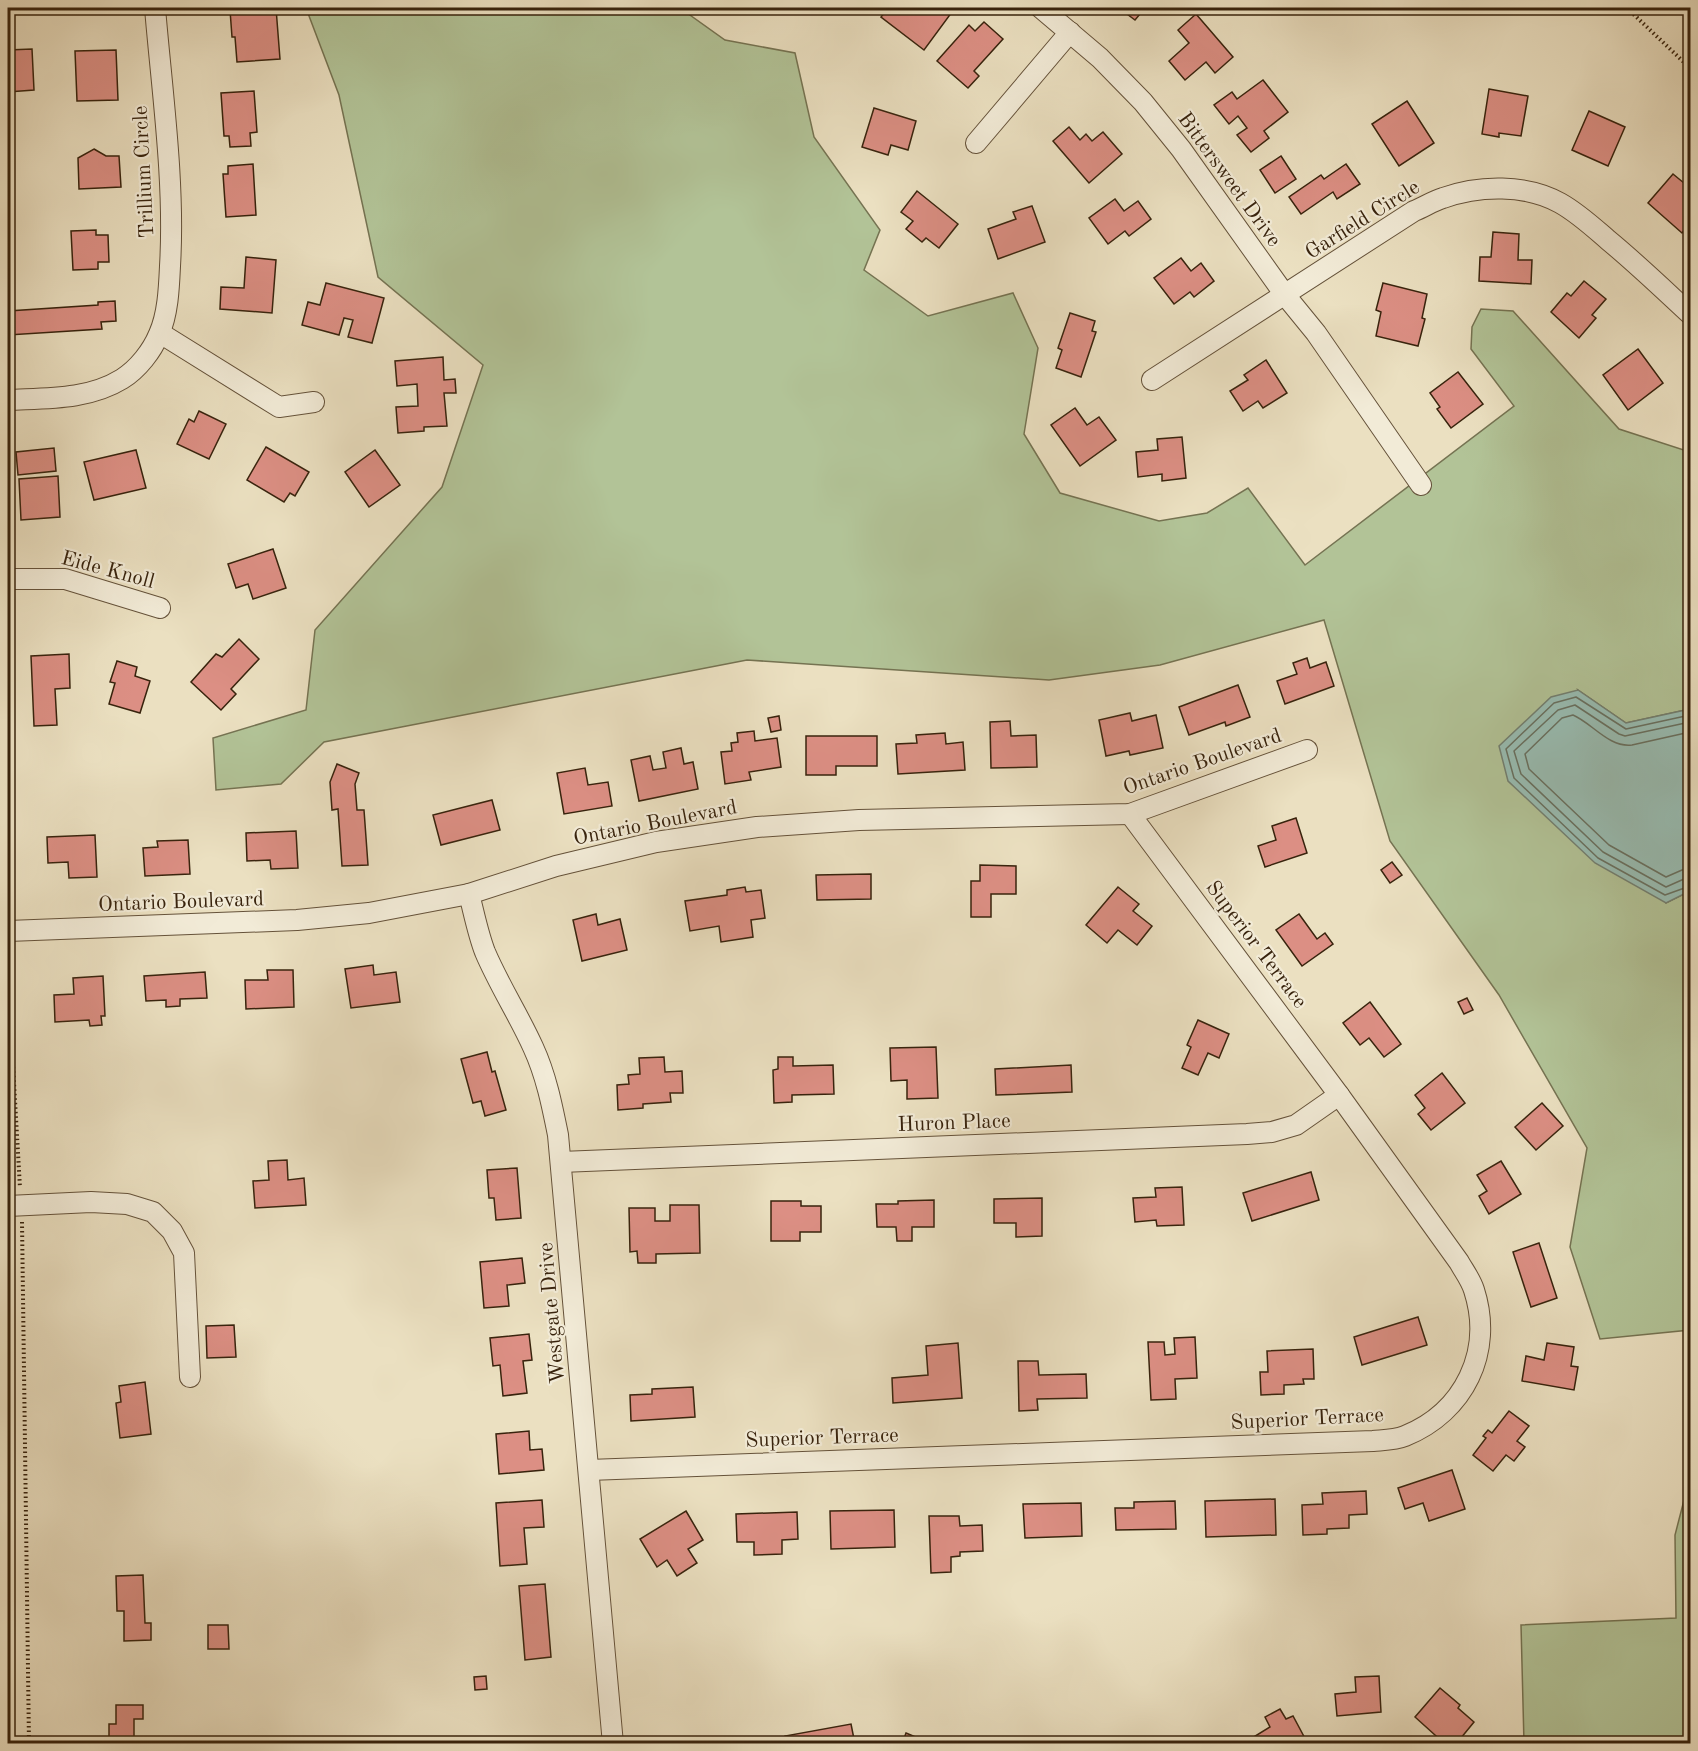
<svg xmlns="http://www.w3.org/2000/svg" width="1698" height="1751" font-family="'Old Standard TT',serif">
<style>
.green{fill:#b2c397;stroke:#757352;stroke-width:1.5}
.water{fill:#98bdb3;stroke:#727f71;stroke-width:1.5}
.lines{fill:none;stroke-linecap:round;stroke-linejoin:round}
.shore{stroke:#687060;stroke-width:1.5}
.building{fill:#dc8f84;stroke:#38230d;stroke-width:1.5}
.street-casing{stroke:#65523a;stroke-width:22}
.path{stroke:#38230d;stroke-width:4;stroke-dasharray:1.5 3;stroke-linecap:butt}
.street{stroke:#f2ebd7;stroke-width:20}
.labels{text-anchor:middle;stroke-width:4.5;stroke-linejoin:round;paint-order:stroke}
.street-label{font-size:21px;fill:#38230d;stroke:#f2ebd7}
</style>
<rect width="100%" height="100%" fill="#ebe0c1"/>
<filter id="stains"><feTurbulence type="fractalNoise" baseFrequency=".00333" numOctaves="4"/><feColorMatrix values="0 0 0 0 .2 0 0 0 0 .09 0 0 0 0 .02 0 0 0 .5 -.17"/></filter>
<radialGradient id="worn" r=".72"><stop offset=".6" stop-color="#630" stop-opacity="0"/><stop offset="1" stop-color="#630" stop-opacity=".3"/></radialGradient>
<g class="green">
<path d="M306,8H680L725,40L795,53L814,137L880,230L864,270L928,316L1013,293L1038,348L1024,434L1060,493L1159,521L1207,513L1248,488L1305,565L1514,406L1471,349L1472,327L1481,309L1513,311L1619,429L1690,452V709L1626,723L1578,690L1666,903L1690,891V1330L1600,1339L1570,1247L1587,1148L1499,995L1390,841L1324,620L1160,665L1049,680L747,660L324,742L281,784L216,790L213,738L306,710L315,630L442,487L483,365L378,277L339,95Z"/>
<path d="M1690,1477V1743H1524L1521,1625L1676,1618L1675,1535Z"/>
</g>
<path class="water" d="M1578,690L1626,723L1690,709V891L1666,903L1595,863L1508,781L1499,746L1551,697Z"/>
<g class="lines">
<g class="shore">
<path d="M1690,715L1626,729L1576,697L1554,703L1506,749L1514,778L1598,858L1665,895L1690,886"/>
<path d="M1690,722L1625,736L1619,734L1575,705L1558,710L1514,751L1521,774L1603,852L1666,887L1684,879L1690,878"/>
<path d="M1690,732L1632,745C1609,748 1592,723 1573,715L1562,718L1525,754L1529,769L1609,845L1666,877L1682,870L1690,869"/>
</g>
</g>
<g class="building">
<path d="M276,8L280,59L237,62L235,37H232L230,10Z"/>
<path d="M888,8H946L952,12L924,50L881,17Z"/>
<path d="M1119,8H1145L1135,20Z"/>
<path d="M1196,14L1233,57L1215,73L1206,62L1185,80L1169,61L1189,43L1178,30Z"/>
<path d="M984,22L1003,39L974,71L979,76L968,88L937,61L969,25L975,31Z"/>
<path d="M32,49L34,90L8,92V50Z"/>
<path d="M116,50L118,100L77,101L75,51Z"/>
<path d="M1263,80L1288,112L1264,131L1269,138L1251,152L1237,135L1247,128L1238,116L1229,124L1214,105L1232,92L1237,99Z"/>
<path d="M1489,89L1528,96L1521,136L1499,133V137L1482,134Z"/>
<path d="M254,91L257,132L250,133L251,146L230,147L229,136H224L221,93Z"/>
<path d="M1407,101L1434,143L1399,166L1372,124Z"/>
<path d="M874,108L916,121L908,150L891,145L888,155L862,147Z"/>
<path d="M1589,111L1625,127L1608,166L1572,150Z"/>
<path d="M1069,127L1080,140L1086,134L1092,141L1103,132L1122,154L1089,183L1053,141Z"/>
<path d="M94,149L106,156H119L121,187L79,189L78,158Z"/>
<path d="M1281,156L1296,179L1275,193L1260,170Z"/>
<path d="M253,164L256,215L226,217L223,174H228V166Z"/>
<path d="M1346,164L1360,184L1337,199L1333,192L1301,214L1289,197L1321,175L1324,179Z"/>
<path d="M1673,174L1690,188V223L1682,233L1648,203Z"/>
<path d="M917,191L958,224L939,248L926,238L922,242L906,229L913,221L901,212Z"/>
<path d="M1115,199L1124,211L1138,201L1151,219L1129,236L1125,231L1108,244L1089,218Z"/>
<path d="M1032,206L1045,242L998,259L988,229L1016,219L1013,212Z"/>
<path d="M96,230V235H108L109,262H98V269L73,270L71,231Z"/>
<path d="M1493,232L1519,234L1518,260H1532L1531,284L1479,281L1480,257H1491Z"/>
<path d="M246,257L276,260L272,313L220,309L221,287L244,288Z"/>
<path d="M1181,258L1191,271L1201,263L1214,281L1194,297L1190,292L1174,304L1154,278Z"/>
<path d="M1584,281L1606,299L1592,315L1596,318L1579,338L1551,312L1567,293L1571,296Z"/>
<path d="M326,283L384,298L372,343L348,337L353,320L344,318L339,335L302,325L308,302L320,305Z"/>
<path d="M1383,283L1427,294L1422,318L1425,319L1418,346L1376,336L1381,312L1376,310Z"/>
<path d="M115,301L116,321L101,322L102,329L8,335V311L98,305V302Z"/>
<path d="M1070,313L1095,321L1092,331L1096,332L1081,377L1056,368L1062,350L1058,348Z"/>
<path d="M1638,349L1663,383L1628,410L1603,375Z"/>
<path d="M443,357L444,380L455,379L456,393H444L447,426L424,427V431L398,433L396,407L418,406L417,384L397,386L395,361Z"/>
<path d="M1266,360L1287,393L1263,408L1258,401L1243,411L1230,391L1248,380L1244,375Z"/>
<path d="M1458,372L1483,404L1451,428L1437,409L1440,407L1430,393Z"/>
<path d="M1075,408L1087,425L1099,417L1116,440L1080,466L1051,425Z"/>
<path d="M199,411L226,424L209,459L177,444L189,419L194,422Z"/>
<path d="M1182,437L1186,478L1162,481V474L1138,477L1136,452L1158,450L1157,439Z"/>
<path d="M266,447L309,472L295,496L290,493L284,502L247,480Z"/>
<path d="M54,448L56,471L18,475L16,452Z"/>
<path d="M136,450L146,488L94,500L84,462Z"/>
<path d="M375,450L400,485L369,507L345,472Z"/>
<path d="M58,476L60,517L21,520L19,479Z"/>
<path d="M273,549L286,588L253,599L248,584L236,588L228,564Z"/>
<path d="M239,639L259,659L231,689L236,694L221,710L191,682L216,654L222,657Z"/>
<path d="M69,654L70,688L55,689L57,725L34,726L31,656Z"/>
<path d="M1307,658L1310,668L1326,662L1334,686L1285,704L1277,681L1297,674L1293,663Z"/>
<path d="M117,661L137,667L135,676L150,681L140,713L109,704L115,683L110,682Z"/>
<path d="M1238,685L1250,717L1226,726L1225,722L1189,735L1179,707Z"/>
<path d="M1130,713L1132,721L1156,715L1163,748L1130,755L1129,751L1106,756L1099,720Z"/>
<path d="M779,716L781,730L771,732L768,718Z"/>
<path d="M1010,721L1011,736L1036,735L1037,767L991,768L990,722Z"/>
<path d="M754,731L755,741L777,738L781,767L749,772L751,780L725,784L721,752L732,751L731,743L738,742L737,733Z"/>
<path d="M945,733L946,744L963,742L965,770L898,774L896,744L917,743L916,735Z"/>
<path d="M806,736H877V766H836V775H806Z"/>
<path d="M681,748L684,764L693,762L698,789L639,801L631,760L650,756L653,770L666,768L663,752Z"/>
<path d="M337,764L359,773L355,784L357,810H364L368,865L342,866L338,809L332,810L330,782Z"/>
<path d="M585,768L588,785L608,782L612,806L564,814L557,773Z"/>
<path d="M492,800L500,830L441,845L433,815Z"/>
<path d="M1296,818L1307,853L1265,867L1258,846L1276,840L1272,826Z"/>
<path d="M296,831L298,868L271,869L270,860L247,861L246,833Z"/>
<path d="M95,835L97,877L69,878L68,862L48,863L47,837Z"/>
<path d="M188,840L190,874L145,876L143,848L158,847L157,841Z"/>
<path d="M1392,862L1402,875L1390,883L1381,870Z"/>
<path d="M980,865L1016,866V894H991V917H971V881H980Z"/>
<path d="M871,874V899L817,900L816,875Z"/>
<path d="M745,887L746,892L761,890L765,918L751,920L753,937L721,942L719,926L690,931L685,901L727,895V890Z"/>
<path d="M1118,887L1139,904L1133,911L1152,926L1137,945L1118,930L1107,943L1086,925Z"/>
<path d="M596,914L598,925L620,919L627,950L582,961L573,920Z"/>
<path d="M1299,914L1317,939L1325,933L1333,944L1302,966L1276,930Z"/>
<path d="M373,965L374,975L396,972L400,1002L351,1008L345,969Z"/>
<path d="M267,970H293L294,1007L246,1009L245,980H268Z"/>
<path d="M205,972L207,998L180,999V1006L166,1007V1000L146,1001L144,976Z"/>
<path d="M103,976L105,1016H101L102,1025L90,1026L89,1020L55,1022L54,995L74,994L73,978Z"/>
<path d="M1467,998L1473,1010L1464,1014L1458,1002Z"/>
<path d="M1370,1002L1401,1044L1384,1057L1369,1038L1360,1045L1343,1023Z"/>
<path d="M1198,1020L1229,1034L1219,1058L1208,1053L1198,1075L1182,1068L1191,1047L1187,1045Z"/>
<path d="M936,1047L938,1098L907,1099V1080L891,1081L890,1048Z"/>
<path d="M487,1052L492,1072L495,1071L506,1110L485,1116L481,1101L473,1103L461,1059Z"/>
<path d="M664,1057L665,1072L682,1071L683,1093H670L671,1102L643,1104V1108L618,1110L617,1085L629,1084L628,1075L640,1074L639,1058Z"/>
<path d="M778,1057H793V1066L833,1065L834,1094L792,1095V1102L774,1103L773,1070L778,1069Z"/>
<path d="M1071,1065L1072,1092L996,1095L995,1069Z"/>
<path d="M1442,1073L1465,1103L1431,1130L1418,1114L1425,1108L1415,1095Z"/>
<path d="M1542,1103L1563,1126L1536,1150L1515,1127Z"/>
<path d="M287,1160L288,1180L304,1178L306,1205L255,1208L253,1181L269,1180L268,1161Z"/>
<path d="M1501,1161L1521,1194L1489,1214L1479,1196L1487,1191L1477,1175Z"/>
<path d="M517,1168L521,1218L496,1220L494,1198H489L487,1170Z"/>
<path d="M1311,1172L1319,1200L1252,1221L1243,1193Z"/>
<path d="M1182,1187L1184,1225L1157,1226L1156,1220L1135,1222L1133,1198L1156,1197L1155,1188Z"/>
<path d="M1042,1198V1236L1016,1237V1223H994V1199Z"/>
<path d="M934,1200V1227H912V1241H897L896,1227H877L876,1204H898V1201Z"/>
<path d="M771,1201H801V1206H821V1232H800V1241H771Z"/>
<path d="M670,1205H699L700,1253L656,1254V1263H638L637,1251L630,1252L629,1208H655V1221H670Z"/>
<path d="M1539,1243L1557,1298L1531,1307L1513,1252Z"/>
<path d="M522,1258L525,1283L507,1285L509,1306L484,1308L480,1262Z"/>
<path d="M1418,1317L1427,1345L1362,1365L1354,1337Z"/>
<path d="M234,1325L236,1357L207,1358L206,1326Z"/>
<path d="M529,1334L532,1360L523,1361L527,1393L503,1396L500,1365L493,1366L490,1338Z"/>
<path d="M1195,1337L1197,1378L1175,1379L1176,1399L1151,1400L1148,1342H1164L1165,1355L1175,1354L1174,1338Z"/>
<path d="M958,1343L962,1398L893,1403L892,1378L928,1375L926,1346Z"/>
<path d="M1547,1343L1574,1347L1571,1366L1578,1367L1574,1390L1522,1381L1526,1356L1544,1360Z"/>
<path d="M1313,1349L1314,1379H1303L1304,1384L1284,1385V1394L1261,1395L1260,1372H1268L1267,1351Z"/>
<path d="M1018,1361H1038L1039,1375L1086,1374L1087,1398L1037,1399L1038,1410L1019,1411Z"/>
<path d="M145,1382L151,1434L120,1438L116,1403L121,1402L119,1386Z"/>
<path d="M693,1387L695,1417L631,1421L630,1395L652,1394V1389Z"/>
<path d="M1509,1411L1529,1426L1517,1441L1525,1447L1514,1461L1506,1455L1493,1471L1473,1455L1486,1438L1483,1436L1488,1430L1492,1433Z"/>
<path d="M529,1431L530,1450L542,1449L544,1470L499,1474L496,1434Z"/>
<path d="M1452,1470L1465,1509L1429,1521L1423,1503L1405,1509L1398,1488Z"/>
<path d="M1366,1491L1367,1514L1349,1515V1528L1327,1529V1534L1303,1535L1302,1505L1323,1504L1322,1493Z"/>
<path d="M1275,1499L1276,1535L1206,1537L1205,1501Z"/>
<path d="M542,1500L544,1527L524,1528L527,1564L500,1566L496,1503Z"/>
<path d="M1175,1501L1176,1529L1116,1530L1115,1508H1134V1502Z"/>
<path d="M1081,1503L1082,1536L1025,1538L1023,1504Z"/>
<path d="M894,1510L895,1547L831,1549L830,1511Z"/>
<path d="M686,1511L703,1540L688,1549L697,1563L677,1576L667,1560L657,1567L640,1539Z"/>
<path d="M797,1512L798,1539L782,1540V1554L754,1555V1542H737L736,1514Z"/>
<path d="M929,1516H959L960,1526L982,1525L983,1551L960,1552V1556L951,1557V1572L931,1573Z"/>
<path d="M143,1575L145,1623H151V1640L124,1641V1611H117L116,1576Z"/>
<path d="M545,1584L551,1657L525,1660L519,1586Z"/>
<path d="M208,1625H228L229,1649H208Z"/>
<path d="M486,1676L487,1689L475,1690L474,1677Z"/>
<path d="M1379,1676L1381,1712L1337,1716L1335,1694L1356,1692L1355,1677Z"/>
<path d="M1440,1688L1460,1705L1458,1708L1474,1722L1456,1744H1445L1415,1717Z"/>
<path d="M116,1705H143V1719H134V1744H109V1724H116Z"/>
<path d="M1280,1709L1286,1719L1293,1716L1308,1744H1256L1252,1738L1270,1727L1265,1717Z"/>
<path d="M851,1724L855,1744H786L785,1736Z"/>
<path d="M906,1733L932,1744H902Z"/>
<path d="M442,1737V1744H417V1739Z"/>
<path d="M727,1740V1744H683V1743Z"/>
</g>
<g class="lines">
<defs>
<g id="street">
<path d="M1041,8L1100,58L1143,102L1181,149L1285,295L1316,333L1421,485"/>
<path d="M976,143L1070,32"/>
<path d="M160,333L279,407L314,402"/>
<path d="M1152,380L1414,211C1424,207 1433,201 1443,198C1479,185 1526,184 1560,203C1578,213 1593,227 1608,240C1636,263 1663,289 1690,314"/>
<path d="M8,400C47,398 88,400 122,379C138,369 152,351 159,334C168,314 169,288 170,266C175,182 162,92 155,8"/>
<path d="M8,579H65L160,608"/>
<path d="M469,894C474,913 478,934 485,952C499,985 518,1014 533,1047C546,1075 552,1105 558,1135L613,1744"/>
<path d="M8,931L297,920L369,913L469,894L556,866L656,842L757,827L859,820L1130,814L1307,750"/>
<path d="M561,1162L1247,1134L1272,1132L1296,1125L1339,1095"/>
<path d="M8,1206L91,1202L127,1204L153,1212L172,1231L184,1253L190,1377"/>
<path d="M589,1470L1373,1441C1383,1440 1395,1440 1405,1436C1464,1412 1494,1352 1474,1290C1471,1280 1464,1271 1459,1262L1339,1095L1130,814"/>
</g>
</defs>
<use href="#street" class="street-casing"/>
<g class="path">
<path d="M1627,8L1690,68"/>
<path d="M8,977L20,1188"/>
<path d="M22,1222L29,1744"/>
</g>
<use href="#street" class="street"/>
</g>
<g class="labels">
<g class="street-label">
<text transform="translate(143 172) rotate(-93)" y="7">Trillium Circle</text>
<text transform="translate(1230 179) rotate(54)" y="7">Bittersweet Drive</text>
<text transform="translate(1362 219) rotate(-32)" y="7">Garfield Circle</text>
<text transform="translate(108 569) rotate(15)" y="7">Eide Knoll</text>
<text transform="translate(1202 761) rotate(-19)" y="7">Ontario Boulevard</text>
<text transform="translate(655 822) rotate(-11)" y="7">Ontario Boulevard</text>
<text transform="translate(181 901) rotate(-2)" y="7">Ontario Boulevard</text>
<text transform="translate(1257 944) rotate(53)" y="7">Superior Terrace</text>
<text transform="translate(954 1122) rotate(-2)" y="7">Huron Place</text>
<text transform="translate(551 1313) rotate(-95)" y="7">Westgate Drive</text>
<text transform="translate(1307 1418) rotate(-3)" y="7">Superior Terrace</text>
<text transform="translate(822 1437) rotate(-2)" y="7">Superior Terrace</text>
</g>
</g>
<rect width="1698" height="1751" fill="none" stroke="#ebe0c1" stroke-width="30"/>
<rect x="9" y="9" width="1680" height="1733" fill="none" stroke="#38230d" stroke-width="3"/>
<rect x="15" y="15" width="1668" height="1721" fill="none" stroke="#38230d" stroke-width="1.5"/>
<rect width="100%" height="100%" filter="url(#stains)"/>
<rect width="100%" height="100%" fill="url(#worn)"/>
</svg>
